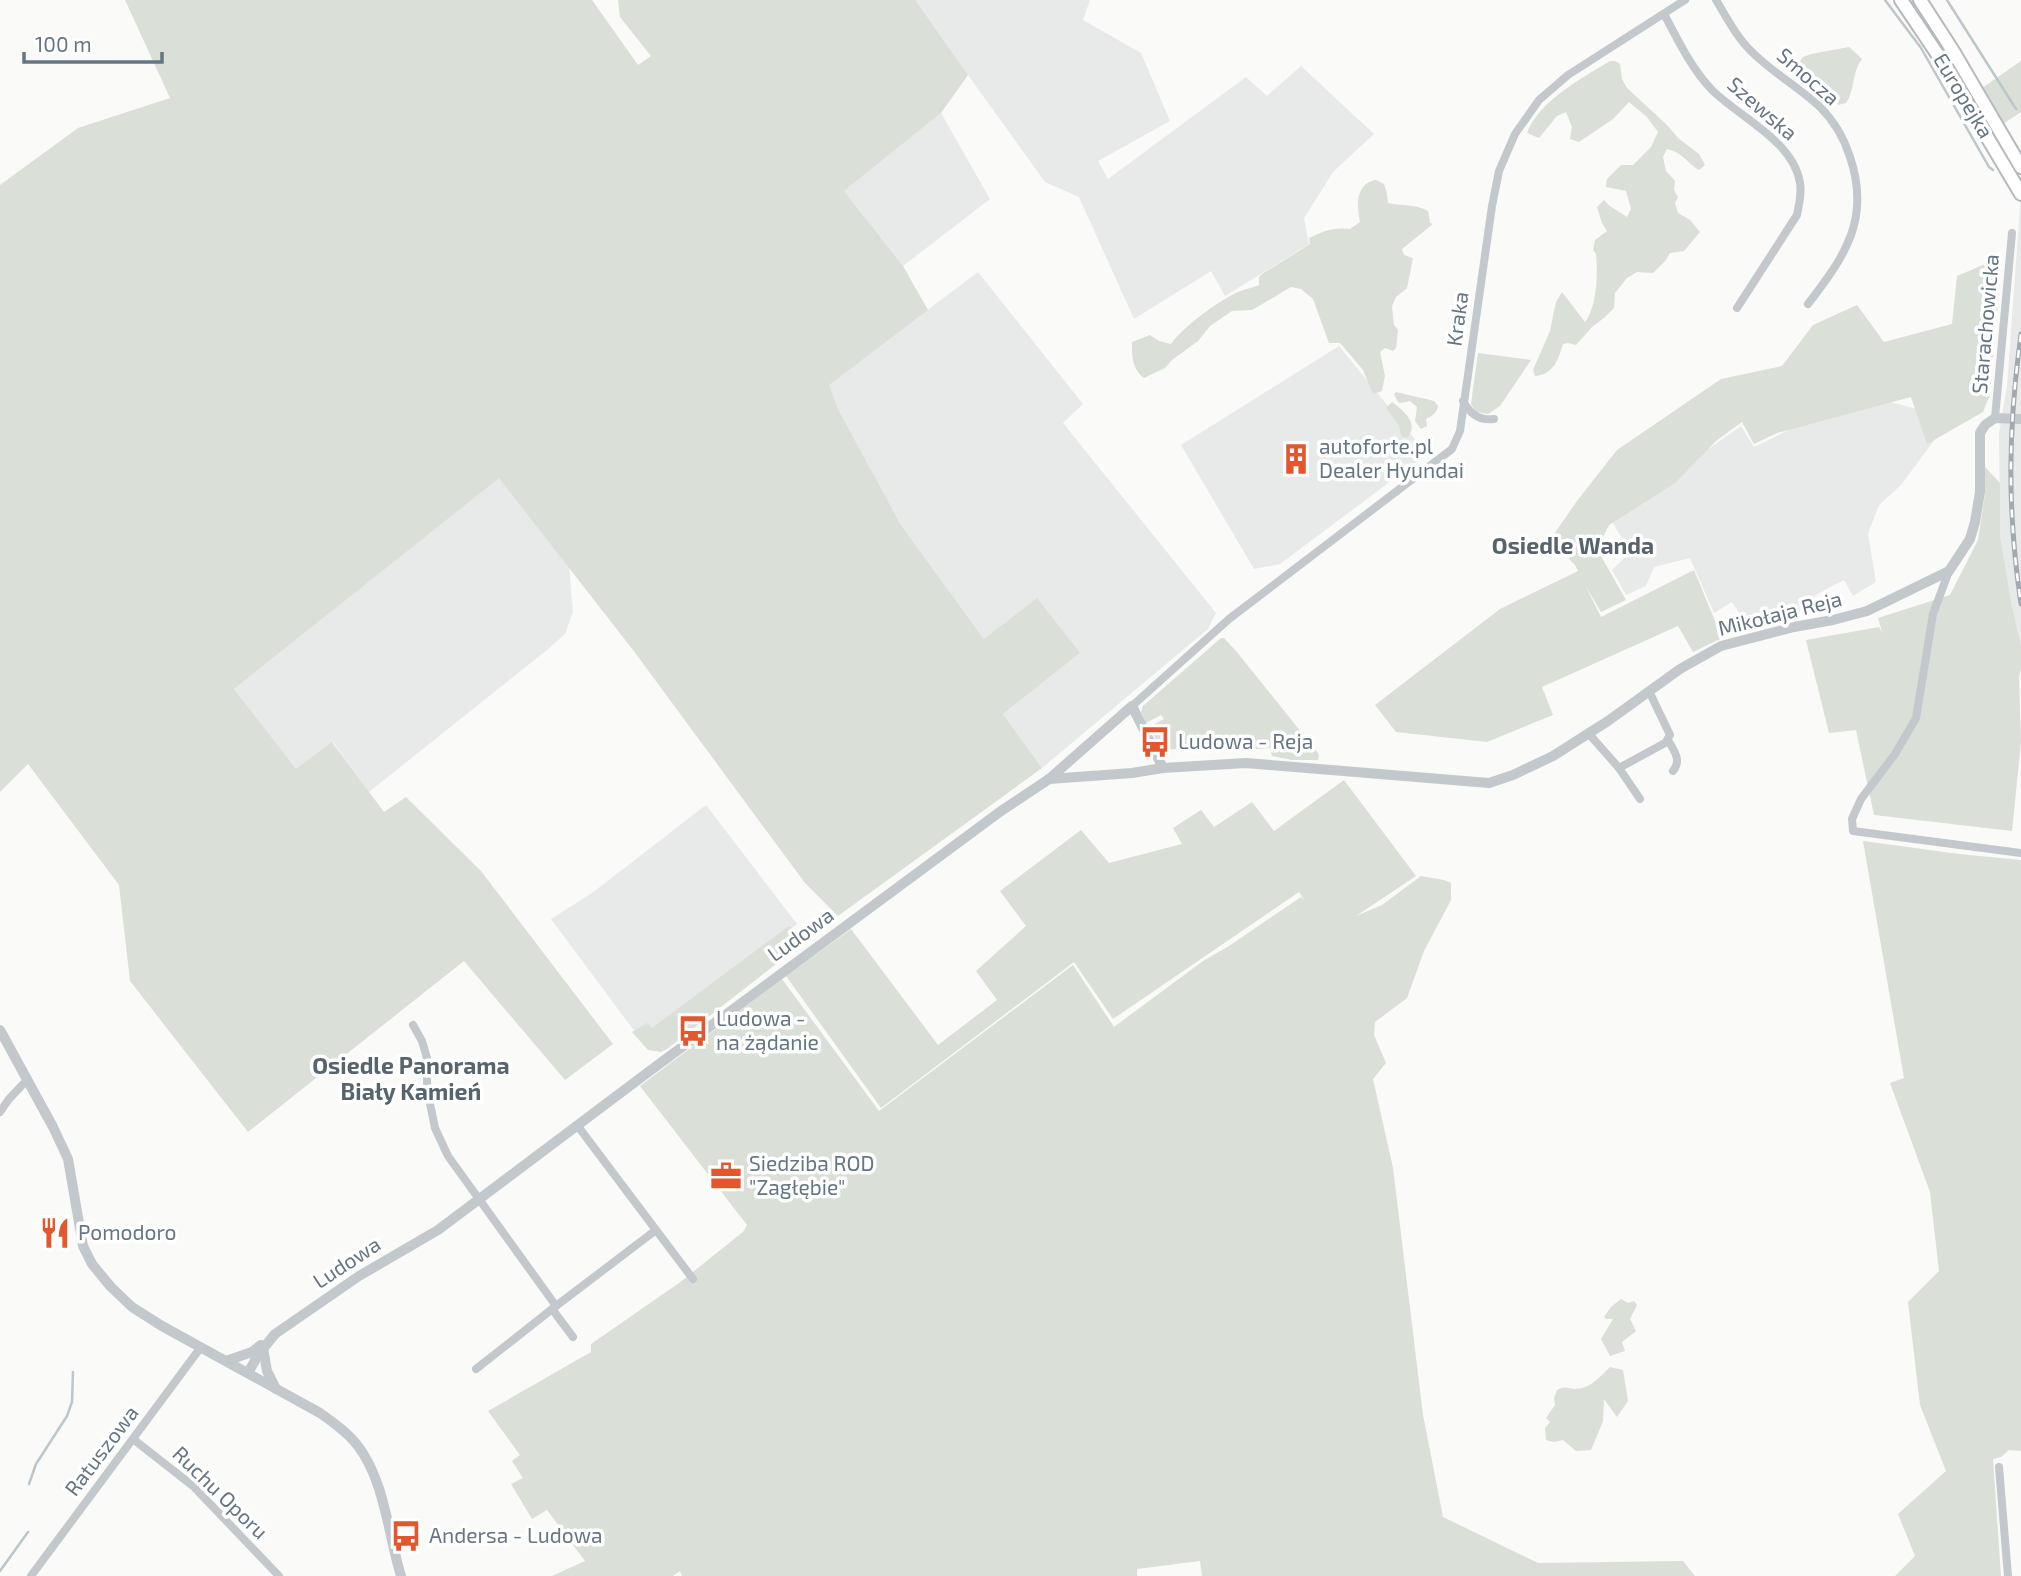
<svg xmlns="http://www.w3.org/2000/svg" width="2021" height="1576" font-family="'Exo 2',sans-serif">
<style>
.built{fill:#e8e9e9}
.green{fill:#dadfd7}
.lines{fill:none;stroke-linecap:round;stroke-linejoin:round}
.stream{stroke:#bbc7cb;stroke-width:2.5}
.primary-casing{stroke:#b5babe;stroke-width:16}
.minor{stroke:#c3c8cc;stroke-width:8}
.tertiary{stroke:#c3c8cc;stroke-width:10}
.primary{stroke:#fff;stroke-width:12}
.rail-casing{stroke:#a2aab0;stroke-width:5}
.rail{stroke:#fff;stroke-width:2.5;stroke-dasharray:8;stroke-linecap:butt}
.labels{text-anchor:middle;stroke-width:7;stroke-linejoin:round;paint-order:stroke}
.street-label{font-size:21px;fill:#657683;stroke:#fff}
.poi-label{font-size:21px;fill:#657683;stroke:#fff;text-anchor:start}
.neighbourhood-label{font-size:23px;font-weight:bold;fill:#57646e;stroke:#fff}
</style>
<rect width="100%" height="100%" fill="#fafaf8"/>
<g class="built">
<path d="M914,0H1090L1083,20L1141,53L1170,121L1098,161L1108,179L1246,77L1267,96L1301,66L1374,134L1333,172L1304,218L1309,244L1225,296L1211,271L1134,319L1079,197L1045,182Z"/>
<path d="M941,113L990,199L903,266L844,191Z"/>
<path d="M2021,193V646L2011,601L2000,535L1999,433L2007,386Z"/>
<path d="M978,272L1083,404L1063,423L1216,613L1208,629L1042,768L1003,714L1080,653L984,639L901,525L838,409L828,385Z"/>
<path d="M1339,346L1427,454L1280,564L1254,569L1181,445Z"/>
<path d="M1883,400L1917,409L1935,439L1901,485L1879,505L1868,534L1876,582L1853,596L1844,580L1817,594L1793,618L1749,628L1732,602L1714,613L1690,558L1654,567L1646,586L1626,595L1612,570L1630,552L1610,518L1741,426L1754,447L1820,415Z"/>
<path d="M499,477L569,566L573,612L565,634L547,650L369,792L333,742L296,770L234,689Z"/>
<path d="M706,805L797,924L641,1040L551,919L592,893Z"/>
</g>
<g class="green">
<path d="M125,0H592L638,65L651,56L620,17L618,0H915L968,75L941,113L844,191L903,266L928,310L829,385L838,409L901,525L984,639L1037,598L1080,653L1003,714L1042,768L838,916L805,883L633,650L499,478L234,689L296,769L332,742L384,812L406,797L481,871L613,1044L565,1080L464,961L248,1132L130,981L119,885L28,764L0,792V185L78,128L170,98Z"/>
<path d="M1909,0H1912L1950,57L2008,158L2012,167L1948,59Z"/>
<path d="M1849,47L1862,59C1852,72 1855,90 1846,103L1838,105L1831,92L1797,65L1803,57L1811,54Z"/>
<path d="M1610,61H1615L1620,64L1622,79L1627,88L1667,125L1678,138L1699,154L1705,165L1699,170C1687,163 1682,152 1667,149L1663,157L1666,171L1675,181L1674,190L1678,197L1675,203L1678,213L1690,220L1700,232L1684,251L1670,253L1666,260L1653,273L1637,272L1627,278L1615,293L1614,308L1604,318L1593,326L1576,345L1568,343L1563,344C1558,360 1554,374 1535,376L1533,370L1550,331L1556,302L1562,292L1585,322C1597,307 1598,274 1596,254L1593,250L1595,240L1607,231L1602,223L1597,207L1604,200C1610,208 1619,211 1627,217L1631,209L1626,191L1606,187L1607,179L1621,165H1633L1651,147L1658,132L1647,117L1629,102L1613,119L1579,142L1570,139L1572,127L1566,112L1557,116L1539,138L1527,133C1539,101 1582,78 1610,61Z"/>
<path d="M2021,61V112L2003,124L1982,88Z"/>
<path d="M1376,180L1384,184L1387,194L1388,203C1401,206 1416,204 1428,211L1430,223L1433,224L1402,249L1404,255L1413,258L1407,288L1396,297L1392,306L1394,325L1398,330L1396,348L1393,351L1385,348L1380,352L1385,376L1382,391L1373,394L1363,370L1340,343H1329L1313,299L1301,289L1291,287L1252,310L1232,311L1210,326L1198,341L1172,360L1165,368L1144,378C1132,369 1132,356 1132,342L1150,335L1159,341L1171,344C1184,326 1217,302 1238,292C1245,289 1252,288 1259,285V277L1262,274L1310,244L1309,238C1324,231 1333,227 1350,229L1360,222C1357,205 1355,184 1376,180Z"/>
<path d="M2002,257L1990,395L1983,412L1927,444L1911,397L1777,433L1754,444L1742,422L1716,441L1675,483L1609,525L1597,549L1626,600L1601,612L1585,585L1601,617L1694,570L1722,638L1693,652L1678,626L1542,687L1553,715L1487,742L1396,732L1375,705L1500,609L1578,571L1575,565L1550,540L1577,501L1617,450L1721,379L1782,366L1813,325L1857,305L1884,342L1952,324L1957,276Z"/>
<path d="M1478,353L1531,360L1500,406L1488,414L1476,412L1471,404Z"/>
<path d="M1396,392L1434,401L1438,406C1437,413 1432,416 1426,419L1427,426L1421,429L1415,421L1417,407L1410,401L1401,403L1398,402L1394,394Z"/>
<path d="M1392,402C1404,411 1420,424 1407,438L1402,437L1398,424L1386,408Z"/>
<path d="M1985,467L2000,483V535L2011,601L2021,646V668L2019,678L2021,742L2012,831L1874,815L1856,730L1829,733L1806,640L1879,627L1882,632L1878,618L1950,595L1978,540L1985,494Z"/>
<path d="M1221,638H1224L1236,651L1318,753L1319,756L1318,760H1292L1272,756L1270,748L1236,751L1234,745L1162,750L1149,727L1164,719L1161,715L1146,723L1141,712L1143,706Z"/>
<path d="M1344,780L1416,876L1356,916L1382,905L1421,876L1444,880L1451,883V900L1424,951L1407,998L1375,1022L1374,1035L1386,1063L1373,1079L1393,1168L1423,1415L1443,1517L1538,1563L1683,1561L1695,1576H1202L1200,1561L1137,1569V1576H682L680,1571L673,1576H552L585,1561L547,1510L532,1519L511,1484L523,1478L512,1461L520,1455L488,1411L591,1352V1344L679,1283L743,1232L747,1225L640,1086L782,979L879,1111L1073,965L1114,1027L1203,961L1229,946L1301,897L1305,901L1299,892L1113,1019L1074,962L881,1108L786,976L851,929L938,1045L997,1000L976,971L1026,926L1000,891L1081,830L1109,863L1182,844L1173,828L1201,810L1214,827L1252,802L1274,831Z"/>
<path d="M1863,841L1959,854L2021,860V1451L2009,1450L2001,1457L1993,1459L2001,1576H1895L1915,1556L1898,1514L1946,1471L1920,1405L1908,1302L1939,1271L1930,1192L1890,1083L1904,1078Z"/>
<path d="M789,926L802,933L805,939L803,943L667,1049L661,1052L648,1050L632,1032L647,1023L652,1028Z"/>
<path d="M1621,1299L1628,1303L1634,1301L1637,1305L1630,1319L1636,1331L1622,1342L1625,1351L1610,1356L1601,1339L1613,1319H1606L1604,1317L1611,1307Z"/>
<path d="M1610,1367L1623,1370L1628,1401L1617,1417L1604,1399L1603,1421L1591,1450L1576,1451L1563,1440L1554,1442L1546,1440L1545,1428L1550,1422L1546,1418L1555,1405L1554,1398L1557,1390C1565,1386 1567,1388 1575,1389C1590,1389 1600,1377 1610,1367Z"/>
</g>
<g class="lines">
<g class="stream">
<path d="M1885,0L1921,48L1989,167L1993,170"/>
<path d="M1947,0L2016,109"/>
<path d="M29,1484L36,1464L67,1416L72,1402L73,1372"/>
<path d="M0,1571L28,1532"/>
</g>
<defs>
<g id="primary">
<path d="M1901,0L1940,58L2021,194"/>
<path d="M1920,0L1953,51L2021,167"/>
</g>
</defs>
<use href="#primary" class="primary-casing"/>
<g class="minor">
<path d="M1716,0C1727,18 1737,38 1753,53C1773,73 1799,87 1820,107C1834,121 1844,138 1850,157C1871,219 1845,256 1808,304"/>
<path d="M1664,14C1678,40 1692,70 1713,91C1741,118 1794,142 1800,183C1802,194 1799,204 1797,215L1737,308"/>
<path d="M1463,401C1470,414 1479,421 1494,419"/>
<path d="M1995,418L2012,233"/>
<path d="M1949,571L1933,614L1916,718L1895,754L1861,799L1852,819L1853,831L2021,853"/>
<path d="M1132,706L1229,619L1452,449L1460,431L1492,206L1499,171L1515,134L1539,100L1568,75L1685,0"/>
<path d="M1589,734L1619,768L1640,799"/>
<path d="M1668,740C1674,751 1682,760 1673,771"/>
<path d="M1619,768L1665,743L1670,735L1649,691"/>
<path d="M413,1025L422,1041L427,1058V1089L435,1128L448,1156L556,1306L656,1230L577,1125"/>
<path d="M0,1112L9,1099L27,1080"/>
<path d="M656,1230L693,1279"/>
<path d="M552,1309L573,1337"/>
<path d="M476,1369L556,1306"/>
<path d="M133,1439L193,1486L279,1576"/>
<path d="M1999,1467L2008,1576"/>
<path d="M31,1576L201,1347"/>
</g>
<g class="tertiary">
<path d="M1049,779L1132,773L1163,768L1246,763L1489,783L1513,775L1553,756L1608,721L1680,669L1721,646L1794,627L1833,620L1867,611L1949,571L1970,539L1975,522L1980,492V433L1985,425L1995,418L2021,419"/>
<path d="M0,1030L53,1127L68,1159L83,1246L92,1264L111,1287L132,1307L162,1326L320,1413C334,1423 348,1433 358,1446C385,1482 388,1534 401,1576"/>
<path d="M263,1348L267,1371L276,1389"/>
<path d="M226,1361L252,1352L261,1345"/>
<path d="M248,1373L258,1355L275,1334L359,1276L438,1230L651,1070L1001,811L1049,779L1132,706L1163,768"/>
</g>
<use href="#primary" class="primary"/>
<defs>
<path id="rail" d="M2021,334C2008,428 2007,510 2021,604"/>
</defs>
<use href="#rail" class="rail-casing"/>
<use href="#rail" class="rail"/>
</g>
<defs>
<symbol id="building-bare" viewBox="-9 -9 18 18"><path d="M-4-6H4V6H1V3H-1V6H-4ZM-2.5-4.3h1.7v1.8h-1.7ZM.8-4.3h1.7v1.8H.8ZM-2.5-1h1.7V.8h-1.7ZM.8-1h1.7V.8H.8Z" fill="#e4572e" stroke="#fff" stroke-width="2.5" paint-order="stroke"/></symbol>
<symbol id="bus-bare" viewBox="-9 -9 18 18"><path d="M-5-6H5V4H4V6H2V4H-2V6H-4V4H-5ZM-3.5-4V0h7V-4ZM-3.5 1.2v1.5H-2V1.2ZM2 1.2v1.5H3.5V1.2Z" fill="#e4572e" stroke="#fff" stroke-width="2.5" paint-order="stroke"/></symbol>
<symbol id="office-bare" viewBox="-9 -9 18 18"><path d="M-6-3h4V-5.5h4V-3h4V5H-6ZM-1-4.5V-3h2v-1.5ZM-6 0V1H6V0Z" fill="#e4572e" stroke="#fff" stroke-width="2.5" paint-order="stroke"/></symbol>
<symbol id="restaurant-bare" viewBox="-9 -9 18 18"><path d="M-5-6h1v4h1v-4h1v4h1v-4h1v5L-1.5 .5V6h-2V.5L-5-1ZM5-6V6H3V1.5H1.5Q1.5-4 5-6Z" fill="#e4572e" stroke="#fff" stroke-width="2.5" paint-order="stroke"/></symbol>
</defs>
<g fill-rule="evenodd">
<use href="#building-bare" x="1274" y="437" width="44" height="44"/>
<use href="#bus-bare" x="1133" y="720" width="44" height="44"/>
<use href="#bus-bare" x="671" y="1009" width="44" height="44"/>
<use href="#office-bare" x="704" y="1154" width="44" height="44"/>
<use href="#restaurant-bare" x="33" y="1211" width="44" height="44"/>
<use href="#bus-bare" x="384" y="1514" width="44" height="44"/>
</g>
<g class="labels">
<g class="street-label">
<text transform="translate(1808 77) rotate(41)" y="7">Smocza</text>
<text transform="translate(1963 96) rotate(59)" y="7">Europejka</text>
<text transform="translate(1762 109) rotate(41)" y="7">Szewska</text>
<text transform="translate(1458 319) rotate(-82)" y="7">Kraka</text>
<text transform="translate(1986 324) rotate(-85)" y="7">Starachowicka</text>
<text transform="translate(1780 614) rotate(-14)" y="7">Mikołaja Reja</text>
<text transform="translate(801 935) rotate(-36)" y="7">Ludowa</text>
<text transform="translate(347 1263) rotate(-33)" y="7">Ludowa</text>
<text transform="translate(102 1451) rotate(-53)" y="7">Ratuszowa</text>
<text transform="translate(220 1493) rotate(44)" y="7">Ruchu Oporu</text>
</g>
<g class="poi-label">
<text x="1319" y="454">autoforte.pl<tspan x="1319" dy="24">Dealer Hyundai</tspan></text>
<text x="1178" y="749">Ludowa - Reja</text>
<text x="716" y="1026">Ludowa -<tspan x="716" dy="24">na żądanie</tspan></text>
<text x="749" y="1171">Siedziba ROD<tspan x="749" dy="24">"Zagłębie"</tspan></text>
<text x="78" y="1240">Pomodoro</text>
<text x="429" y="1543">Andersa - Ludowa</text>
</g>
<g class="neighbourhood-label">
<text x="1573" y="554">Osiedle Wanda</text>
<text x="411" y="1074">Osiedle Panorama<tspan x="411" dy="26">Biały Kamień</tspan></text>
</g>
</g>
<path d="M24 52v10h138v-10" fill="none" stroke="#657683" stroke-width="3.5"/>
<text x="35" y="52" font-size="21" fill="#657683" stroke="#ffffff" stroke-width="5" paint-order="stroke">100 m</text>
</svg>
